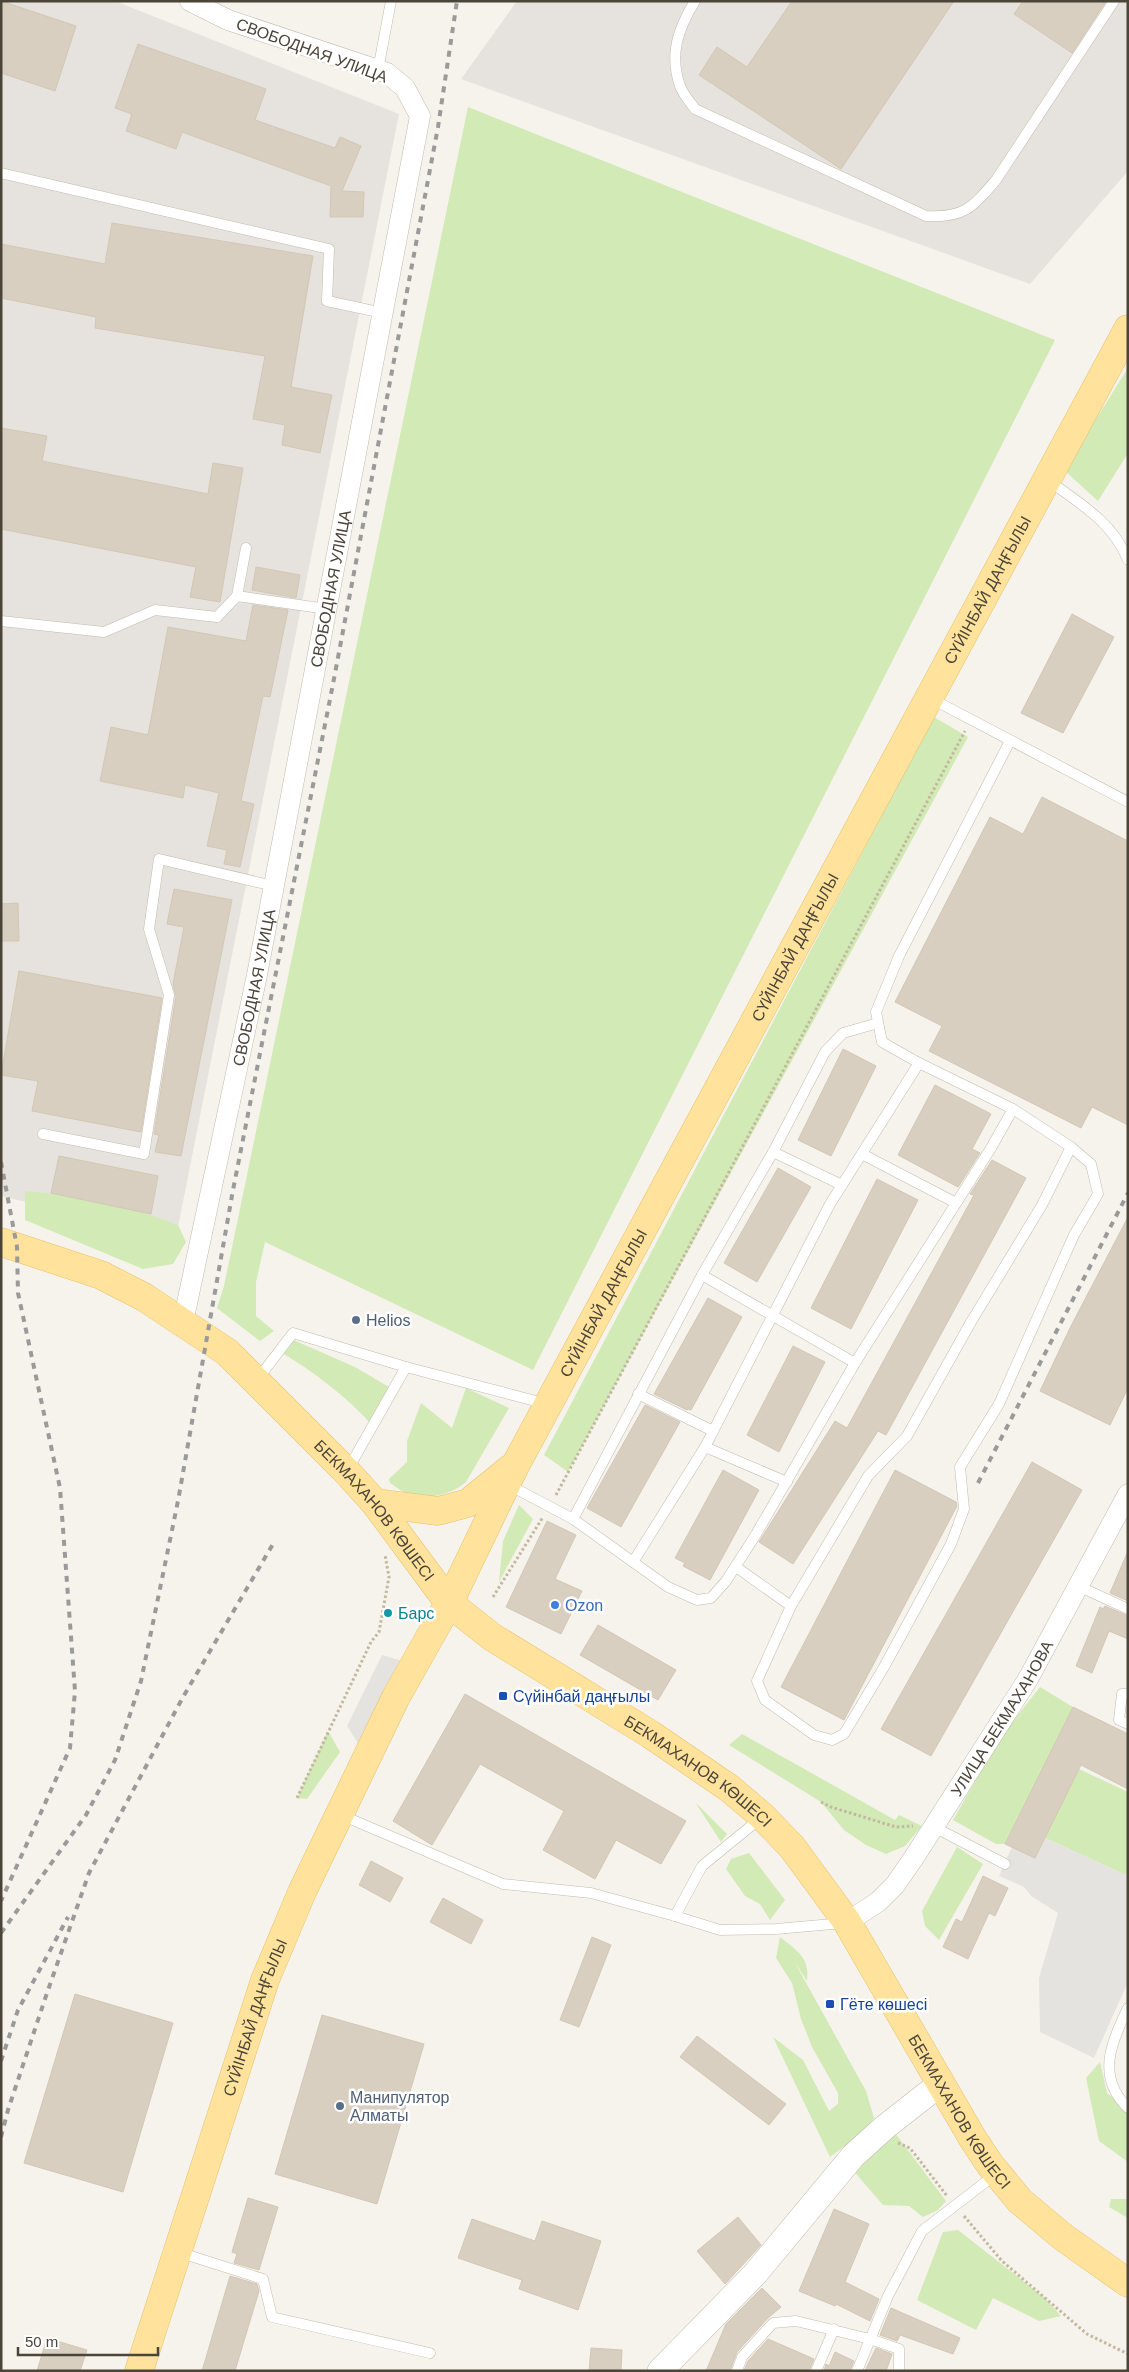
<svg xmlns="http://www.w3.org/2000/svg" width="1129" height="2372" font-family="Arial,sans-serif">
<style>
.industrial{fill:#e6e2dd}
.green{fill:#d2eab5}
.parking{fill:#e5e3e0}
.building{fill:#d8cfc1;stroke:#d3c7b4}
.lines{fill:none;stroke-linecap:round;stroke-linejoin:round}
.service-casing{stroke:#c2bbae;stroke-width:11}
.minor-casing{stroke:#c2bbae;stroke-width:21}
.tertiary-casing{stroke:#c2bbae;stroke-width:26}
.primary-casing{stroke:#e6c16a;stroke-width:29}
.path{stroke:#c4b79f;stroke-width:3;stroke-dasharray:2.5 2.5;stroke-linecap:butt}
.service{stroke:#fff;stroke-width:10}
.minor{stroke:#fff;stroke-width:20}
.tertiary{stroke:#fff;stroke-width:25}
.primary{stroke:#ffe39c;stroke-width:28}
.rail{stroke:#9a9a9a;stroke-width:4;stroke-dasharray:6 6;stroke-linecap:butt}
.service-dot{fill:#5c6f8a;stroke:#fff;stroke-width:2}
.shop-dot{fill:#3f7fe0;stroke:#fff;stroke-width:2}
.culture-dot{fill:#0f9aa8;stroke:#fff;stroke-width:2}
.transit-dot{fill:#1a4fb4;stroke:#fff;stroke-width:2}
.labels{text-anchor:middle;stroke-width:5;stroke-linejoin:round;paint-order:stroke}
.street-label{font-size:16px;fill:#4b4439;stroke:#fff}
.service-label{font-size:16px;fill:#4e5e75;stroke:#fff;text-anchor:start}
.shop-label{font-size:16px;fill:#366cbe;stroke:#fff;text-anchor:start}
.culture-label{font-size:16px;fill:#0d838f;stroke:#fff;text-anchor:start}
.transit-label{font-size:16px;fill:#164399;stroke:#fff;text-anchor:start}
</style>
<rect width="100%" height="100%" fill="#f6f3ec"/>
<g class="industrial">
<path d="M1,1H115L399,114L176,1237L1,1196Z"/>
<path d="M517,1H1128V171L1030,284L461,79Z"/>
</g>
<g class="green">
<path d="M468,107L1055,340L533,1370L265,1242L256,1282V1316L274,1331L260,1341L217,1308L224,1286Z"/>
<path d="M1128,368V453L1098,501L1064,470Z"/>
<path d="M934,717L968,737L568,1472L544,1455Z"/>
<path d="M25,1191C76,1195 131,1206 178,1225L186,1242L173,1264L143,1269L25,1220Z"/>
<path d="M289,1338L355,1367L394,1390L373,1426C346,1396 314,1372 279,1351Z"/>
<path d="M466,1388L509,1408L466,1482C452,1494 429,1500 410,1495C404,1493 396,1487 390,1483L389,1479L407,1462V1441L421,1403L452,1428Z"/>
<path d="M519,1505L533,1519L499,1582L503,1541Z"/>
<path d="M1040,1687L1073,1707L1005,1844H996L953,1820L999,1739Z"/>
<path d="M328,1731L340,1752L307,1799L297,1798Z"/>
<path d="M742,1734L895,1820L899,1815L922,1826L905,1846L886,1854L866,1845L844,1830L821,1802L729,1745Z"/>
<path d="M1079,1769L1128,1792V1876L1045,1838Z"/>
<path d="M695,1802L727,1834L721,1842Z"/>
<path d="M957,1847L983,1864L939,1940L925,1926L922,1911Z"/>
<path d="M749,1853L785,1900L770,1920L760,1904L745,1896L726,1869L731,1859Z"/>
<path d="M780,1937C797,1951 810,1957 807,1981L794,1961L866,2091L874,2118L866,2130L830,2157L773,2037L803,2060L829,2111L838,2104V2093L812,2047L801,2019L792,1983L776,1958Z"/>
<path d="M1100,2062L1107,2093L1128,2110V2162L1099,2141L1086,2078Z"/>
<path d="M892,2129L946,2201L938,2210L923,2217L909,2206L883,2205L851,2168Z"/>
<path d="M1111,2199H1128V2218L1109,2207Z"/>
<path d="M958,2230L1045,2298L1061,2316L1039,2321L993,2298L976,2330L917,2300L943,2232Z"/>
</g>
<g class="parking">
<path d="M382,1655L413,1664L367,1757L347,1726Z"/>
<path d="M1045,1838L1128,1876V1982L1094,2058L1040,2032L1039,1978L1058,1913L1031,1896L1024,1887L999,1876L1012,1847L1035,1858Z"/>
</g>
<g class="building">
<path d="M1,1L76,26L55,91L1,73Z"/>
<path d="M792,1H954L841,169L699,75L717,47L747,67Z"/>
<path d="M1023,1H1106L1072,53L1014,14Z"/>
<path d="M138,44L266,89L255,120L335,148L340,137L361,146L342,191L364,192L363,217H330L331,186L248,156L182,132L176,149L126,131L132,114L115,108Z"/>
<path d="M112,223L313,256L291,387L332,395L320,453L282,445L285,425L253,419L265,356L95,328L96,317L1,298V244L105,264Z"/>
<path d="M1,428L47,436L42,461L208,494L213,463L243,468L220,602L190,597L196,567L1,529Z"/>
<path d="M256,567L300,575L296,598L252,590Z"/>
<path d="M253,605L288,610L270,697L263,696L241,801L254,804L240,867L224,864L227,850L207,846L219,793L185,785L183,798L100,781L111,727L148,735L168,627L246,641Z"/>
<path d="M1072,614L1114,637L1063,733L1021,713Z"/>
<path d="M1042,797L1128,841V1125L1092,1107L1081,1128L929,1051L942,1026L895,1002L990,817L1023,834Z"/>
<path d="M174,889L232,900L181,1156L155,1152L159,1135L154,1134L176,996L173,984L184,927L167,924Z"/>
<path d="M18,903L19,941H1V904Z"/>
<path d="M19,971L162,998L141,1132L32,1111L38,1081L1,1075Z"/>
<path d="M843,1049L876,1066L831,1156L798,1140Z"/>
<path d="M935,1085L991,1114L972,1149L980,1153L958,1187L898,1155Z"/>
<path d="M59,1156L158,1176L151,1214L51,1193Z"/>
<path d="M992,1160L1026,1178L886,1435L878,1431L793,1564L759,1542L835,1421L847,1428L974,1195L970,1194Z"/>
<path d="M778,1168L811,1187L757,1282L724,1263Z"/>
<path d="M877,1179L918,1200L851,1329L811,1308Z"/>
<path d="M1128,1217V1388L1110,1425L1040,1391L1071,1326Z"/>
<path d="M708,1298L742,1317L691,1410L688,1409L687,1410L654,1394Z"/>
<path d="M793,1346L825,1362L779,1452L747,1435Z"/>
<path d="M645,1405L680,1422L621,1527L587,1508Z"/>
<path d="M1032,1462L1082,1490L931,1756L881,1729Z"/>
<path d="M723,1470L759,1490L710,1580L683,1566L685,1563L675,1558Z"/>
<path d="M895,1470L956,1502L957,1506L844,1720L781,1687Z"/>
<path d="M547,1521L576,1535L555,1579L582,1591L561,1634L506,1607Z"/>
<path d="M1128,1551V1601L1110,1593Z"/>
<path d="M1105,1606L1128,1616V1639L1109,1631L1092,1673L1076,1666L1100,1607L1103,1609Z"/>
<path d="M598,1625L676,1670L658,1700L580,1655Z"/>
<path d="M465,1694L686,1821L661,1864L616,1840L595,1879L543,1850L564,1811L480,1764L432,1845L393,1821Z"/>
<path d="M1073,1707L1128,1734V1789L1081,1765L1035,1858L1005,1844Z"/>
<path d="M371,1861L403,1878L390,1902L359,1885Z"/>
<path d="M983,1876L1008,1888L995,1916L989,1913L968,1959L943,1947L956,1919L962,1922Z"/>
<path d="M443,1898L483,1920L471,1944L430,1922Z"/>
<path d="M592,1937L611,1945L579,2027L560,2020Z"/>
<path d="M75,1994L173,2023L123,2192L24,2163Z"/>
<path d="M322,2015L424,2044L377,2204L275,2174Z"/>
<path d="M697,2036L786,2104L769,2125L680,2057Z"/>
<path d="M248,2198L278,2207L259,2270L234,2263L237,2254L232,2252Z"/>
<path d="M834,2209L869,2224L845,2282L879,2299L870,2321L836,2304L835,2306L799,2291Z"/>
<path d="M738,2217L761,2245L725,2284L697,2251Z"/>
<path d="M472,2219L535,2241L542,2221L601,2241L578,2310L519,2289L522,2280L458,2258Z"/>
<path d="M230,2276L257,2284L259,2291L235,2371H202Z"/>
<path d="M762,2288L781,2307L768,2318L737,2352L730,2371H706L726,2324Z"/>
<path d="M891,2308L960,2338L953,2354L900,2335L897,2341L880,2335Z"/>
<path d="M47,2338L87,2350L80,2371H37Z"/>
<path d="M768,2339L814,2359L809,2371H744L748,2361Z"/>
<path d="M591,2348L622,2350L621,2371H589Z"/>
<path d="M876,2348L892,2354L886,2371H865Z"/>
<path d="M835,2352L854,2361L850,2371H824L826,2364L829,2366Z"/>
</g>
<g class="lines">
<defs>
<g id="service">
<path d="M695,1C678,29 669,54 680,86C683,94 690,102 695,109L926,216C964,218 972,208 996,180L1114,1"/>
<path d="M378,70L391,1"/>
<path d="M1,173L329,249L327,301L383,313"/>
<path d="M1048,480C1080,504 1112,521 1128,560"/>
<path d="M237,596L246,548"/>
<path d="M1,621L104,632L155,610L217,617L237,596L327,609"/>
<path d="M930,698L1128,802"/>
<path d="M43,1134L144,1154L169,995L149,929L159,859L274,886"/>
<path d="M773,1152L842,1185"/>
<path d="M862,1154L956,1203"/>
<path d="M702,1275L855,1363"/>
<path d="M257,1380L293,1333L406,1367L547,1404"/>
<path d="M638,1394L713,1431"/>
<path d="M705,1447L787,1482"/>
<path d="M347,1471L406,1367"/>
<path d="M507,1484L573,1519L668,1587L697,1600L711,1598L726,1581L755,1536L855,1363L991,1148L1013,1109"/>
<path d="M573,1519L702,1275L773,1152L825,1052L843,1033L878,1023"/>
<path d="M633,1562L705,1447L830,1204L919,1063"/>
<path d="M736,1567L791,1606L868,1476L907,1436L971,1322L1042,1205L1071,1147"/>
<path d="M1078,1586L1128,1609"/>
<path d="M791,1606L757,1681L765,1700L814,1735L832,1740L844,1734L884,1667L951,1544L964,1509L960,1467L999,1404L1074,1235L1098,1194L1091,1164L1071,1147L1013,1109L919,1063L882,1042L876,1012L899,956L1010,741"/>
<path d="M1128,1694H1122L1119,1720L1128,1724"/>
<path d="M341,1815L503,1884L591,1893L675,1916L720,1930L776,1929L844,1923"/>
<path d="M934,1827L1005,1864"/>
<path d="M675,1916L702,1866L762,1817"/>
<path d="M1128,2008C1111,2042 1096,2077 1128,2108"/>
<path d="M178,2252L263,2279L272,2317L430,2353"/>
<path d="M737,2371L742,2357L773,2323L796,2321L870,2339L899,2349V2371"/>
<path d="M816,2371L834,2329"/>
<path d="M857,2371L888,2296L922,2231L996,2174"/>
</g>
<g id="minor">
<path id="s1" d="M183,1322L257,975L420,116L405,88L387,73L228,20L190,1"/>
<path id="s2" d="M847,1922L878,1902L895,1885L915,1856L1028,1679L1128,1494"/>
</g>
<path id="tertiary" d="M660,2371L755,2274L853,2156L885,2127L940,2084"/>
<g id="primary">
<path id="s3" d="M1,1242L101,1275L144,1297L227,1352L346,1471L375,1503L449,1603L492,1637L650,1734L729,1788L762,1816L792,1847L847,1922L973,2139L991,2166L1020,2201L1063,2237L1128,2283"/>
<path d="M375,1503L438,1511L468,1503L511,1468"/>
<path id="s4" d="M139,2371L265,1980L302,1892L396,1697L449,1603L516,1464L1128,329"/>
</g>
</defs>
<use href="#service" class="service-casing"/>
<use href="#minor" class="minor-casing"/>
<use href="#tertiary" class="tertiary-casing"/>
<use href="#primary" class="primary-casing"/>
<g class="path">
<path d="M556,1495L965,731"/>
<path d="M493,1597L543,1517"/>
<path d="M297,1798L371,1642L379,1632L389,1577L385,1555"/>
<path d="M821,1802L831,1807L896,1827L913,1826"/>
<path d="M898,2143L910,2148L947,2196"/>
<path d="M964,2216L1002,2261L1087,2334L1128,2354"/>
</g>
<use href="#service" class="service"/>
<use href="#minor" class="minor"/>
<use href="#tertiary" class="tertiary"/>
<use href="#primary" class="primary"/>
<g class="rail">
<path d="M1,1162L17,1247L18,1293L60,1488L75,1691L70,1748L1,1901"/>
<path d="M978,1483L1128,1193"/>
<path d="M1,1933L86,1815L115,1760L141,1681L178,1501L233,1190L333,684L438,127L457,1"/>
<path d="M1,2061L18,2010L68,1917"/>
<path d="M1,2137L8,2110L47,1993L89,1873L183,1697L273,1544"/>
</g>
</g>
<g class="service-dot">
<circle cx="356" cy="1320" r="5"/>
<circle cx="340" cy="2106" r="5"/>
</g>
<circle class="shop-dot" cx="555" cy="1605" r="5"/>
<circle class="culture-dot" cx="388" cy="1613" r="5"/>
<g class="transit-dot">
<rect x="498" y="1691" width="10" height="10" rx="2.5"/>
<rect x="825" y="1999" width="10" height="10" rx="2.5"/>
</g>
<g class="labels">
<g class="street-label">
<text transform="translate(312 50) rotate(20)" y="6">СВОБОДНАЯ УЛИЦА</text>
<text dy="6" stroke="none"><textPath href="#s1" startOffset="748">СВОБОДНАЯ УЛИЦА</textPath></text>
<text dy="6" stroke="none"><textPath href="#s4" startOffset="1978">СҮЙІНБАЙ ДАҢҒЫЛЫ</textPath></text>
<text dy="6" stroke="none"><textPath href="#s4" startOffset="1572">СҮЙІНБАЙ ДАҢҒЫЛЫ</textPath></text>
<text dy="6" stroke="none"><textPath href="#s1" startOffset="342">СВОБОДНАЯ УЛИЦА</textPath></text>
<text dy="6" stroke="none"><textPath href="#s4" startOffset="1168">СҮЙІНБАЙ ДАҢҒЫЛЫ</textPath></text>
<text dy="6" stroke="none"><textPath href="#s3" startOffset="470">БЕКМАХАНОВ КӨШЕСІ</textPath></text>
<text dy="6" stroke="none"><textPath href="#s2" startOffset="259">УЛИЦА БЕКМАХАНОВА</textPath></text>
<text dy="6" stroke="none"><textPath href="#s3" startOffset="890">БЕКМАХАНОВ КӨШЕСІ</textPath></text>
<text dy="6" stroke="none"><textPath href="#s4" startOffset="372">СҮЙІНБАЙ ДАҢҒЫЛЫ</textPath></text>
<text dy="6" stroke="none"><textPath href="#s3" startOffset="1325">БЕКМАХАНОВ КӨШЕСІ</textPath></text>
</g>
<g class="service-label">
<text x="366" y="1326">Helios</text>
<text x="350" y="2103">Манипулятор<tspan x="350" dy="18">Алматы</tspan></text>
</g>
<g class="shop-label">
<text x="565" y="1611">Ozon</text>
</g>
<g class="culture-label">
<text x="398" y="1619">Барс</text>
</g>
<g class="transit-label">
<text x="513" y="1702">Сүйінбай даңғылы</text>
<text x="840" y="2010">Гёте көшесі</text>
</g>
</g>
<rect width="1129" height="2372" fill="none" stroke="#4b4439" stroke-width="5"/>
<path d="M18 2347v8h140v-8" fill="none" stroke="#4b4439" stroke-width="2.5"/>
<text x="25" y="2347" font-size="15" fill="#4b4439" stroke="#ffffff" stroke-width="4" paint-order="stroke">50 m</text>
</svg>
